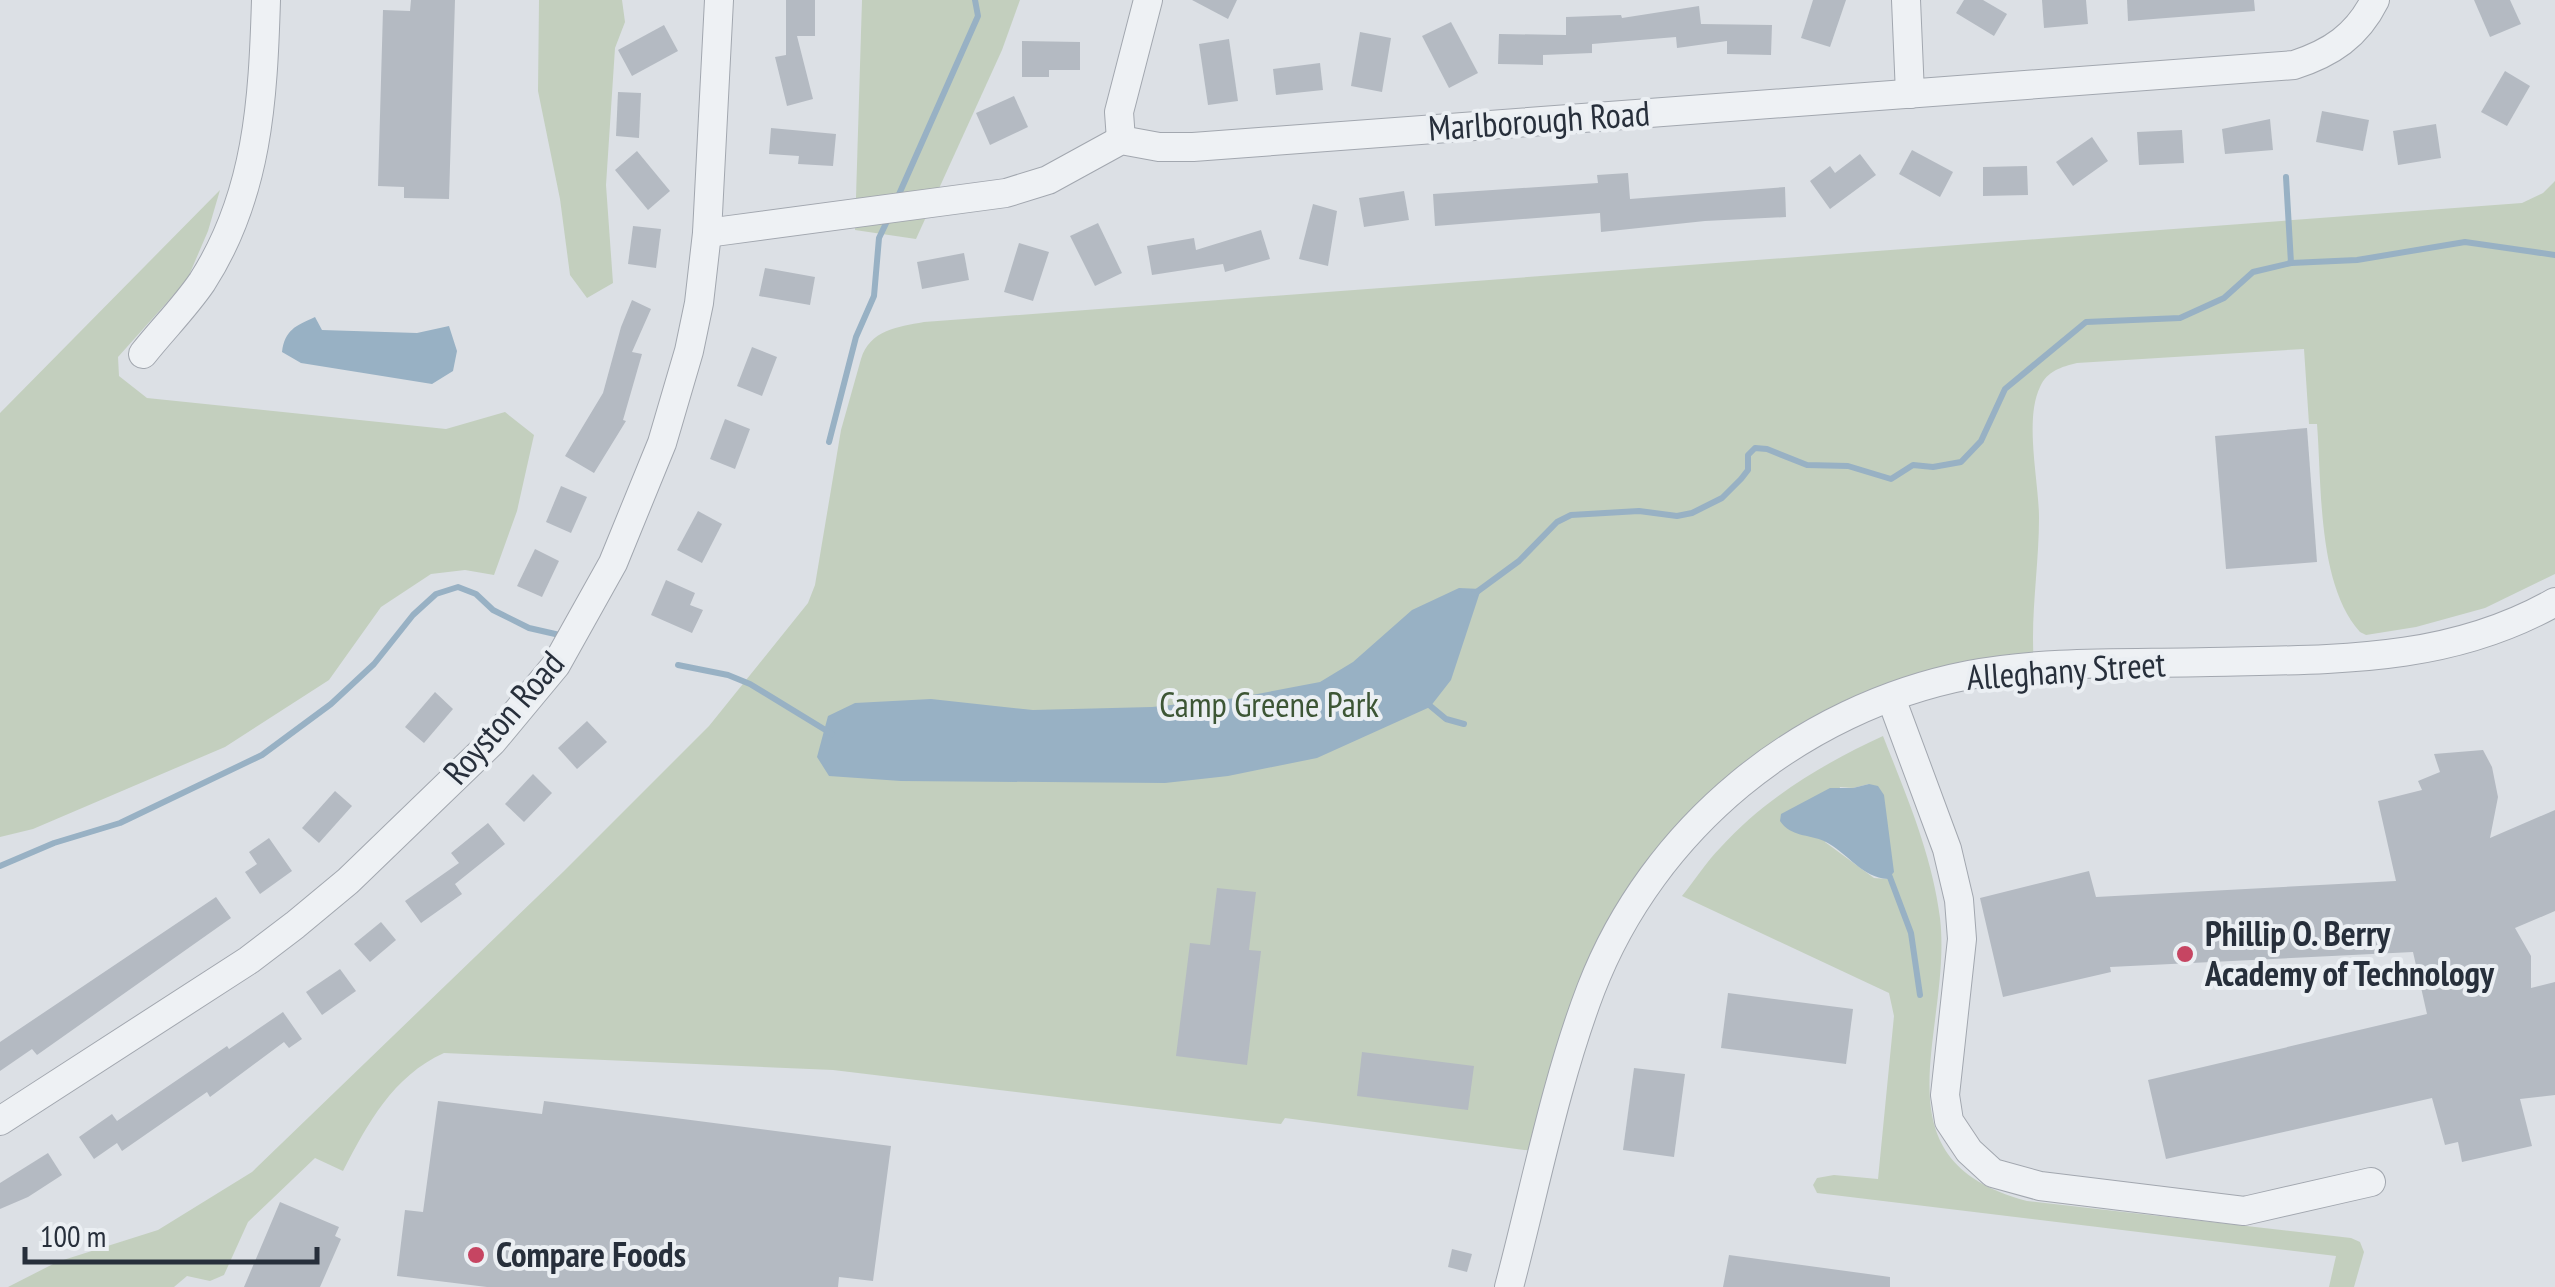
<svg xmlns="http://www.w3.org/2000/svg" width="2555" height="1287" font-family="'PT Sans Narrow',sans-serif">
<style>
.green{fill:#c3cfbe;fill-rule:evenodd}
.water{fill:#98b1c4}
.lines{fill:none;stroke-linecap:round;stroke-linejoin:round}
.stream{stroke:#98b1c4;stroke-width:6}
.building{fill:#b4bac2}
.minor-casing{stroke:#a2a7af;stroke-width:30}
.minor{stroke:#eef1f4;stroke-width:28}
.poi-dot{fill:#c64562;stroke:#ebeff3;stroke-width:4}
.labels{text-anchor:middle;stroke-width:8;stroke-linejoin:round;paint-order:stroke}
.street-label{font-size:35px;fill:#272f3b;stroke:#ebeff3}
.park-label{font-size:35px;fill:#3d5635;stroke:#ebeff3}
.poi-label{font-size:35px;font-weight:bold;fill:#272f3b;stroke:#ebeff3;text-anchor:start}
</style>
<rect width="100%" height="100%" fill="#dce0e5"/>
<g class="green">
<path d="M539,0H622L625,22L615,48L606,185L613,283L587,298L570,275L560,199L538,91Z"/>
<path d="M862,0H1020L1002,50L916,239L855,230Z"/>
<path d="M2555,181V574L2485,608L2416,627L2366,635L2360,632C2317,584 2322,485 2317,424H2309L2304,349L2077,363C2061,367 2047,371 2040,387C2024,420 2039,481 2039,518C2039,567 2030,616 2034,665L1824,725L1643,884L1540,1152L1285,1118L1281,1124L833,1070L444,1053C393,1076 368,1123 343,1171L315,1158L248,1222L224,1275L210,1281L187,1276L174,1287H8L57,1262L158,1230L252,1172L563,872L709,726L808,603L815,585L841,430L861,359C870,330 897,327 924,322L2522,203L2543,193Z"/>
<path d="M220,190L208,231L187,280L118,357L119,376L147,398L446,429L505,412L534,435L517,511L494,575L465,570L431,574L381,607L329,680L225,747L33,829L0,837V413Z"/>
<path d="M1883,736C1906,795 1932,854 1940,918C1953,1031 1870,1160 2027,1201L2351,1238L2360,1242L2364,1252L2354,1287H2329L2336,1256L1817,1193L1813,1185L1817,1178L1834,1175L1878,1179L1894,1016L1889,993L1682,896C1695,880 1706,862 1721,847C1764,799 1824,763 1883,736ZM1869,784L1893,872L1888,879L1874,878L1825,842L1840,787L1853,788Z"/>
</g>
<g class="water">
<path d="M315,317L322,330L417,333L449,326L457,351L453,371L432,384L301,363L282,352C285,330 295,326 315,317Z"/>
<path d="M1459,588L1481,589L1451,680L1430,707L1317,758L1228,776L1165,783L901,781L829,776L817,757L828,716L855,703L931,699L1033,710L1152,707L1236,698L1320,682L1353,662L1412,610Z"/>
<path d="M1869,784L1878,786L1884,795L1894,872L1888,879C1862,878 1847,852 1824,841C1808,834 1791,837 1780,821L1781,814L1830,788H1853Z"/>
</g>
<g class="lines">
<g class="stream">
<path d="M2286,177L2291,263"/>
<path d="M896,201L978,16L975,0"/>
<path d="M829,442L856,337L874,296L879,238L889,217"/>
<path d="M1474,594L1519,561L1557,522L1571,515L1639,511L1677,516L1692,513L1722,498L1741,479L1748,470V455L1755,448L1767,449L1807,465L1848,466L1891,479L1913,465L1933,467L1961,462L1981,441L2005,389L2086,322L2180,318L2224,298L2253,272L2291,263L2357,260L2465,242L2555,255"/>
<path d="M678,665L728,675L750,684L832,734"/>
<path d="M1428,704L1446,719L1464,724"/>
<path d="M0,866L54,843L120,823L262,755L331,704L374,664L413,615L436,594L458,587L476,594L493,610L529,628L564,636"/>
<path d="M1888,872L1911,933L1920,995"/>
</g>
</g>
<g class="building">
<path d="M411,0H455L449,199L404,198V187L378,186L383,10L410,11Z"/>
<path d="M786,0H815V36H797L813,99L787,106L775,57L786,55Z"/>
<path d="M1192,0H1237L1228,19Z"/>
<path d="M1813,0H1846L1830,47L1801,38Z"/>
<path d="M1964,0H1983L2007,14L1994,36L1956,13Z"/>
<path d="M2042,0H2086L2088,24L2044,28Z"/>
<path d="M2127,0H2254L2255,11L2128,21Z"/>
<path d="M2474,0H2510L2521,24L2490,37Z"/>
<path d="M1699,6L1701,24L1772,25L1771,55L1727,54V41L1677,48L1676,37L1592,44V53L1543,55V65L1498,64L1499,34L1566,35V17L1621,15L1622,18Z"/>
<path d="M1451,22L1478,73L1449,88L1422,36Z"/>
<path d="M664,25L678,51L632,76L618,50Z"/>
<path d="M1360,32L1391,38L1382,92L1351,86Z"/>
<path d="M1229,39L1238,101L1208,105L1199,44Z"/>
<path d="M1022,41L1080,42V70H1049V77H1022Z"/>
<path d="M1320,63L1323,90L1276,95L1273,69Z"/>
<path d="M2505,71L2530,86L2507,126L2481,112Z"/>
<path d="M618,92L641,93L639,138L616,136Z"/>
<path d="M1014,96L1028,127L990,145L976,113Z"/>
<path d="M2322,111L2369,120L2363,151L2316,142Z"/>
<path d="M2270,119L2273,150L2225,154L2222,129Z"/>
<path d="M2436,124L2441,158L2398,165L2393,131Z"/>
<path d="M771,128L836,134L833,166L798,164L799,156L769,154Z"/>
<path d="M2182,130L2184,163L2139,165L2137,132Z"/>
<path d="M2092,137L2108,161L2073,186L2056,162Z"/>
<path d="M1912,150L1953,172L1940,197L1899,174Z"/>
<path d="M637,151L670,191L648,210L615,170Z"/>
<path d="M1860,154L1876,175L1830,209L1810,181L1830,166L1835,173Z"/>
<path d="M2027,166L2028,195L1983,196V167Z"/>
<path d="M1628,173L1630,199L1785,187L1786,217L1705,221L1601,232L1600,213L1435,226L1433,194L1598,183L1597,175Z"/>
<path d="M1404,191L1409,220L1364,227L1359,198Z"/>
<path d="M1313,204L1337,211L1328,266L1299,259Z"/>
<path d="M1098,223L1122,273L1095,286L1070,236Z"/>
<path d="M633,226L661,229L656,268L628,264Z"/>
<path d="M1261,230L1270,259L1225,272L1223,264L1152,275L1147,246L1194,238L1196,250Z"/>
<path d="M1019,243L1049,252L1033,301L1004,292Z"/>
<path d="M964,253L969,280L922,289L917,262Z"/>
<path d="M765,268L815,277L810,305L759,296Z"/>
<path d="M632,300L651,309L632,352L642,354L623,420L626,421L594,473L565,456L603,393L621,327Z"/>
<path d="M752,347L777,357L762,396L737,386Z"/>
<path d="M725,419L750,429L735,469L710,459Z"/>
<path d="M2307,428L2317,562L2226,569L2215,436Z"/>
<path d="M561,486L587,497L571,533L546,522Z"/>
<path d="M698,511L722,524L702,563L677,550Z"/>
<path d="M535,549L559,561L542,597L517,586Z"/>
<path d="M666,580L695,593L690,605L703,610L692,633L651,615Z"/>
<path d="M435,692L453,709L424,743L405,727Z"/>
<path d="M587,721L607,742L577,769L558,748Z"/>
<path d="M2483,750L2492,767L2498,797L2490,838L2555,810V911L2515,928L2531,956V988L2555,982V1095L2520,1099L2532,1146L2462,1162L2458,1142L2445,1145L2432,1098L2166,1159L2148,1080L2427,1014L2413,952L2110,967L2111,972L2003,997L1980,898L2089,871L2096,897L2396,881L2378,801L2422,790L2418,781L2440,772L2434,754Z"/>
<path d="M533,774L552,793L524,822L505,804Z"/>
<path d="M335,791L352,806L319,843L302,828Z"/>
<path d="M488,823L505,844L455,884L462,894L421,923L405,901L459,863L451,853Z"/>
<path d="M269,838L292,871L260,894L245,872L257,864L249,852Z"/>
<path d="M1217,888L1256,892L1249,950L1261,951L1247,1065L1176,1056L1190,943L1210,945Z"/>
<path d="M216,897L231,918L37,1055L32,1049L0,1071V1042Z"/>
<path d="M381,922L396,940L370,962L354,944Z"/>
<path d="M340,969L356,991L322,1015L306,992Z"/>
<path d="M1728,993L1853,1009L1846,1064L1721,1048Z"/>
<path d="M283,1012L302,1039L289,1048L284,1042L210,1097L207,1092L122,1151L117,1143L94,1159L79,1137L112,1114L117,1121L227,1046L229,1049Z"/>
<path d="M1362,1052L1474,1066L1468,1110L1357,1096Z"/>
<path d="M1634,1068L1685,1074L1674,1157L1623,1150Z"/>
<path d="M438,1101L542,1114L544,1101L891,1146L873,1281L839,1277L838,1287H487L397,1276L405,1210L423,1212Z"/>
<path d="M48,1153L62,1175L28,1197L0,1209V1183Z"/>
<path d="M280,1202L339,1227L335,1236L341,1239L320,1287H244Z"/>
<path d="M1452,1249L1472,1254L1467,1272L1448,1267Z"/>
<path d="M1729,1255L1890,1277V1287H1723Z"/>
</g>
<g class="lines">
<defs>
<g id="minor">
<path d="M1906,0L1910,94"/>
<path d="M1121,140L1119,112L1148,0"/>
<path d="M707,233L1006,193L1048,180L1121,140L1159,147H1193L2294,65C2331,53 2357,36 2375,0"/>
<path d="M143,354C162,330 185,307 202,282C258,195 263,100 266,0"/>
<path d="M1891,698L1947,849L1959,900L1962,939L1945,1095L1949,1121L1969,1151L1993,1173L2040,1186L2244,1211L2371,1182"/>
<path d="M0,1121L249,960L295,925L348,881L492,742L556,665L613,563L662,443L689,351L699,303L707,233L719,0"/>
<path d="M1509,1287C1535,1189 1555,1083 1591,989C1653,828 1800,708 1969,675C2048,660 2131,664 2210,662C2330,659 2446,664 2555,602"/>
</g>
</defs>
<use href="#minor" class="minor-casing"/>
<use href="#minor" class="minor"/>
</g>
<g class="poi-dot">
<circle cx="2185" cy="954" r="10"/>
<circle cx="476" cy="1255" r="10"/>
</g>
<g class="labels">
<g class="street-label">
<text transform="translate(1539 121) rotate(-4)" y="12">Marlborough Road</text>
<text transform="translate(2066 671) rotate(-4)" y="12">Alleghany Street</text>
<text transform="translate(504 718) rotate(-49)" y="12">Royston Road</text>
</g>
<g class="park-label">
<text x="1269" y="717">Camp Greene Park</text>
</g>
<g class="poi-label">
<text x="2205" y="946">Phillip O. Berry<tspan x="2205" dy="40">Academy of Technology</tspan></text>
<text x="496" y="1267">Compare Foods</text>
</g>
</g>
<path d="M25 1247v15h292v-15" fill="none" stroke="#272f3b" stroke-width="5"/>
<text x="40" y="1247" font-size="30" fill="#272f3b" stroke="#ebeff3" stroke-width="8" paint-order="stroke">100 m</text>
</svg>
